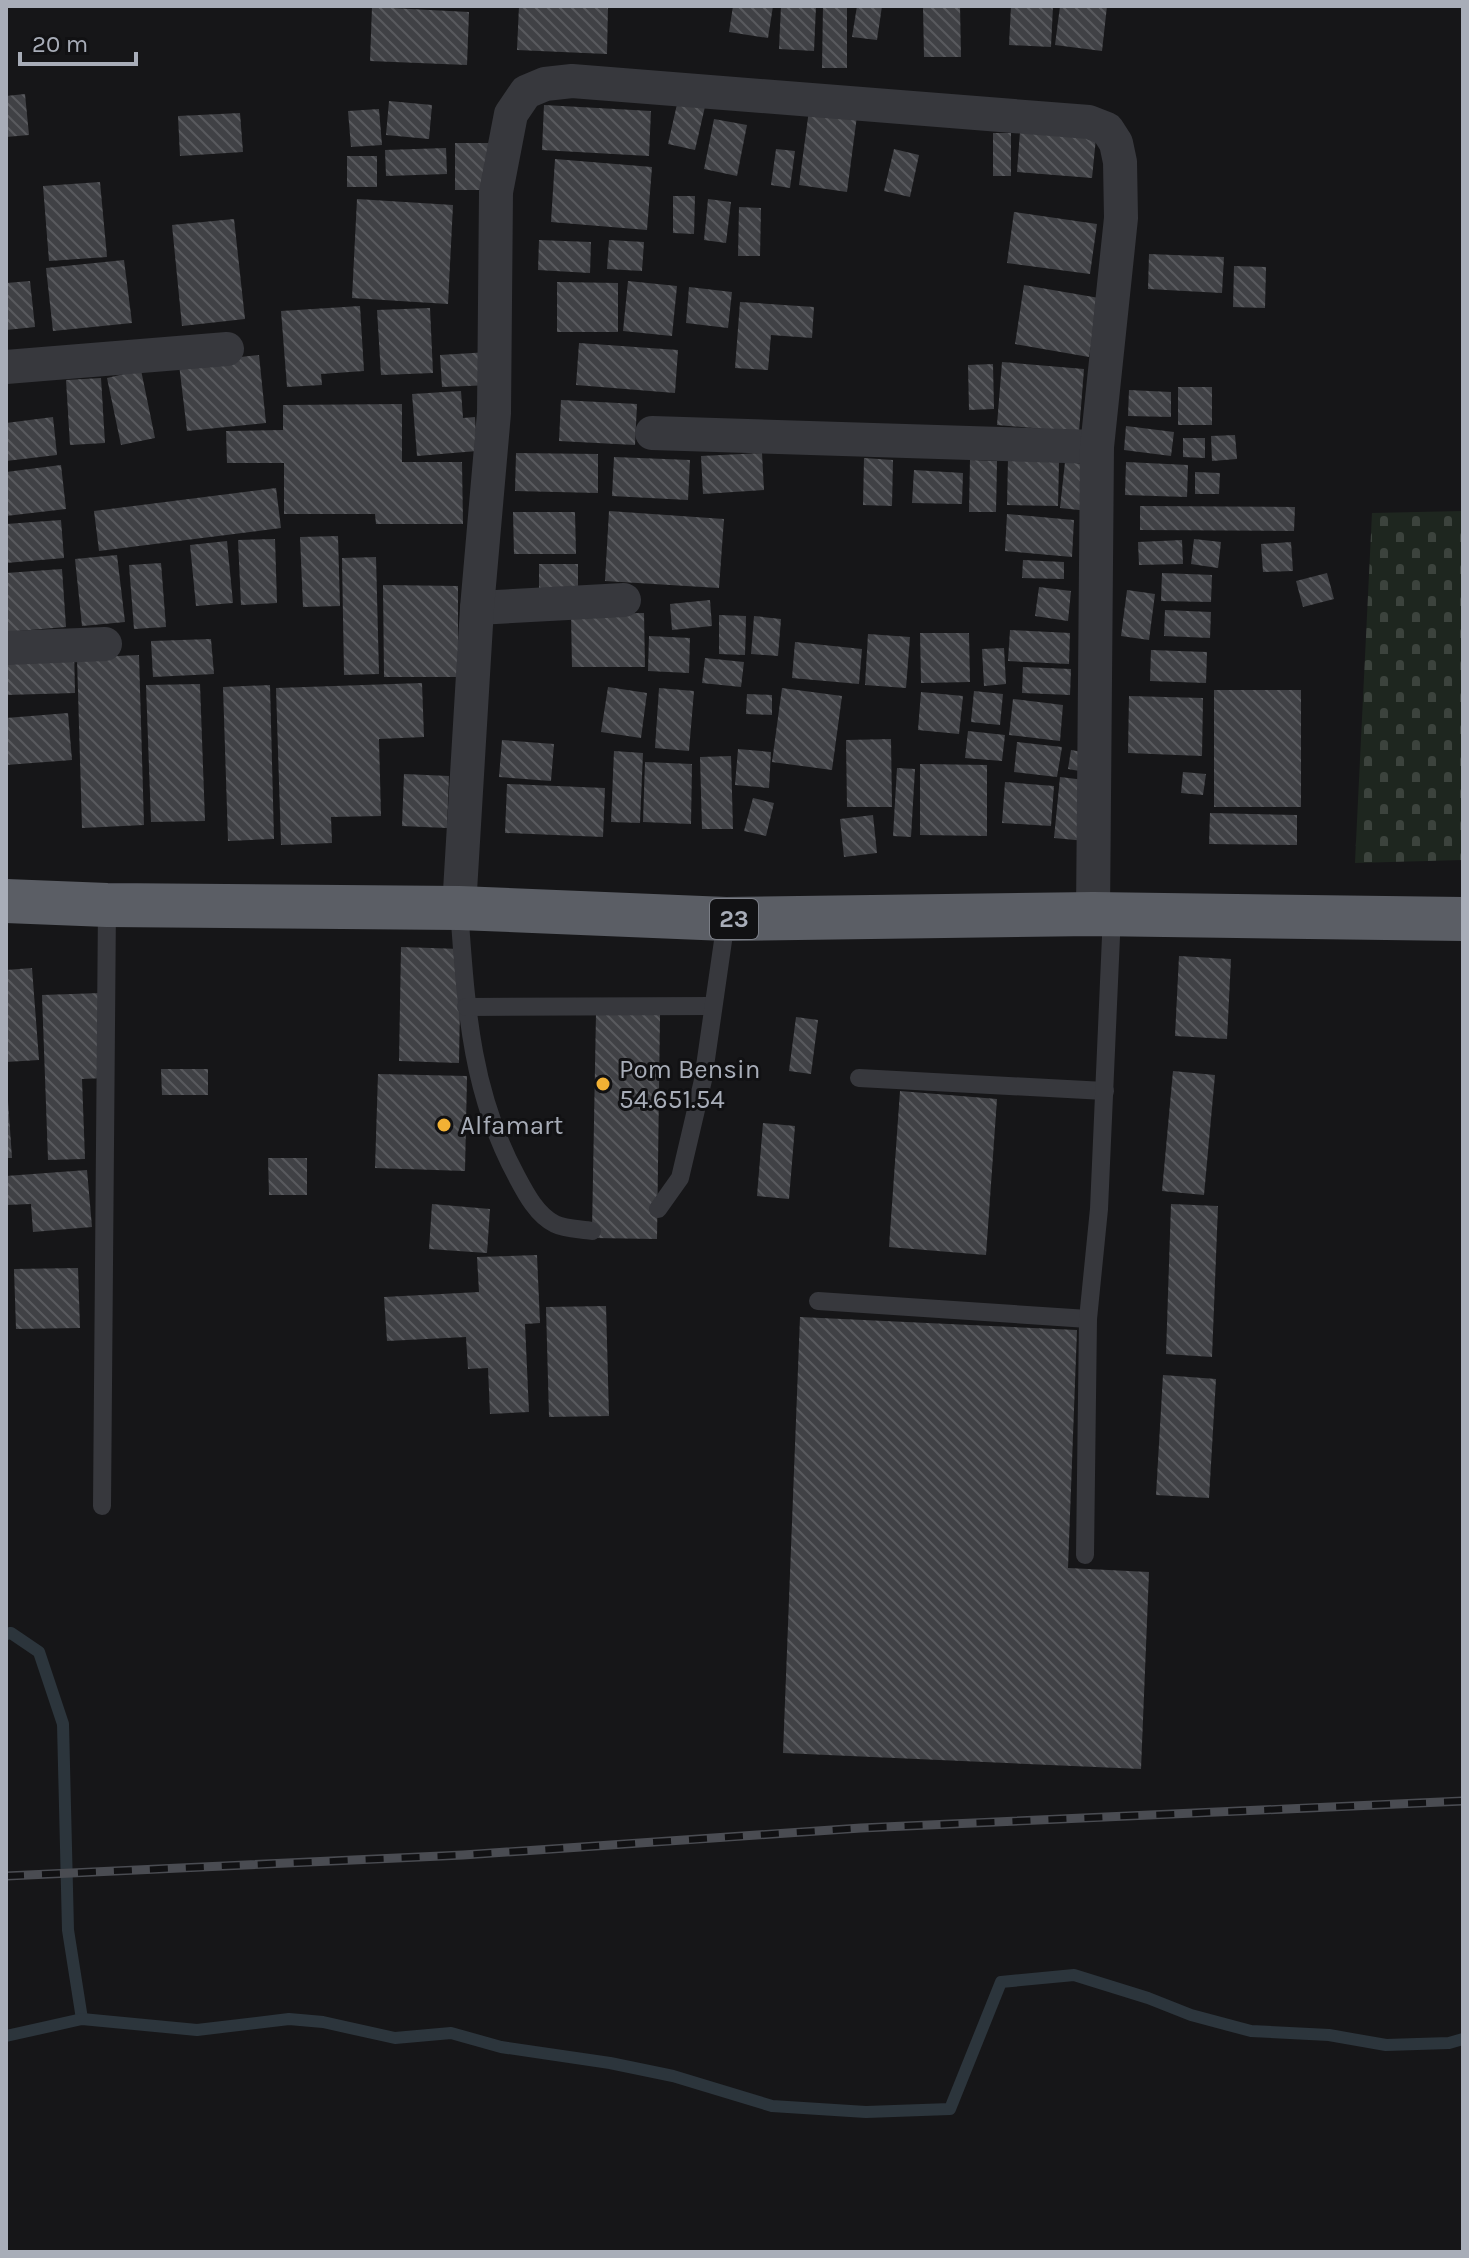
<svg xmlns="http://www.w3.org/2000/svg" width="1469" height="2258" font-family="Karla,sans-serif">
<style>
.cemetery{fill:url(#cemetery-stones)}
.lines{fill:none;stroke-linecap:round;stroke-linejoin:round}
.stream{stroke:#2c353c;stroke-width:12}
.building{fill:url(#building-back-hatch)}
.service{stroke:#37383d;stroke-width:18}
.minor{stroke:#37383d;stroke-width:34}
.trunk{stroke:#5b5e65;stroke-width:44}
.rail-casing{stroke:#4a4c52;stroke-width:9}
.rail{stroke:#111113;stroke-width:6;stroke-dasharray:18;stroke-linecap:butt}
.poi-dot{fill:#f2b134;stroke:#111113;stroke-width:3}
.labels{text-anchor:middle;stroke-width:6;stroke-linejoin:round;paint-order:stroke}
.shield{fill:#111113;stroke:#7b7e86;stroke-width:2}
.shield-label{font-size:24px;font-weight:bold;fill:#a8adb8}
.poi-label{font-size:26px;fill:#a8adb8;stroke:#111113;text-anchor:start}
</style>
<defs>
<pattern id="cemetery-stones" width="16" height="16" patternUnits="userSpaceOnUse" patternTransform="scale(2)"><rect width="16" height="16" fill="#1e261f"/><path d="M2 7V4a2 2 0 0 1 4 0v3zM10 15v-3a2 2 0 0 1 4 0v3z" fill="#3c433d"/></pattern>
<pattern id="building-back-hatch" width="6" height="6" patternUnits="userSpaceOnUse" patternTransform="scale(2)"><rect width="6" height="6" fill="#404145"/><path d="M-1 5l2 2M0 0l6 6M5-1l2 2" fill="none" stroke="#595a5e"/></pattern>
</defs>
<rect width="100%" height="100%" fill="#161618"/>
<path class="cemetery" d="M1463,511V860L1355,863L1372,513Z"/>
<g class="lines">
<g class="stream">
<path d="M6,1634L11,1633L39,1652L63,1724L68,1930L82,2019"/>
<path d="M6,2036L82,2019L197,2030L289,2019L323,2022L395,2038L451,2033L501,2047L610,2063L673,2076L772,2106L866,2112L950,2109L1001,1982L1074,1975L1148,1998L1191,2015L1251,2031L1329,2035L1386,2045L1449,2043L1463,2039"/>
</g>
</g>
<g class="building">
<path d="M519,6H608L607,54L517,50Z"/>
<path d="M733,6H773L768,38L729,32Z"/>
<path d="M781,6H816L814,51L779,49Z"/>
<path d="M823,6H847V68H822Z"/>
<path d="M857,6H882L877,40L852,37Z"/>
<path d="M923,6H960L961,57H924Z"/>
<path d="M1011,6H1053L1051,47L1009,45Z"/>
<path d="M1060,6H1107L1102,51L1055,45Z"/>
<path d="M372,7L469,12L467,65L370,61Z"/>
<path d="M680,91L707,98L695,150L668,144Z"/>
<path d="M25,94L29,135L6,137V96Z"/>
<path d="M389,101L432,105L429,139L386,135Z"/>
<path d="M544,105L651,111L649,156L542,150Z"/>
<path d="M379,109L382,145L351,147L348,111Z"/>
<path d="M809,110L857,116L847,192L799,185Z"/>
<path d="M240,113L243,152L180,156L178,116Z"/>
<path d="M714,119L747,125L737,176L704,169Z"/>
<path d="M1020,132L1096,138L1092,178L1017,172Z"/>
<rect x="993" y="133" width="18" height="43"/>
<path d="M455,143H496L497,190H455Z"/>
<path d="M446,148L447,174L386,176L385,150Z"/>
<path d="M776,149L795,151L790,188L771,185Z"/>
<path d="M894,149L919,155L910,197L884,191Z"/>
<rect x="347" y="156" width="30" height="31"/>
<path d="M555,159L652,167L647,230L551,222Z"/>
<path d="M100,182L107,257L49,261L43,186Z"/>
<path d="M673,196H695L694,234L673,233Z"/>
<path d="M357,199L453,205L448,304L352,298Z"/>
<path d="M708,199L731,202L726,243L704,240Z"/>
<path d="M739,207L761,208L760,256H738Z"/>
<path d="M1014,212L1097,224L1090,274L1007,263Z"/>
<path d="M234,219L245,319L182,326L172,225Z"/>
<path d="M539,240L591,242L590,273L538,270Z"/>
<path d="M609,240L644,242L642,271L607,269Z"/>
<path d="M1149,254L1224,257L1222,293L1148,289Z"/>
<path d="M124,260L132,323L53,331L46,268Z"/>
<path d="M1234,266L1266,267L1265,308L1233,307Z"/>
<path d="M30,281L35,327L6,330V283Z"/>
<path d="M628,281L677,286L672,336L623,331Z"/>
<path d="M557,282L618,283V332H557Z"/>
<path d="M1024,285L1099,298L1089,357L1015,344Z"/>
<path d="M689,287L732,292L728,328L686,323Z"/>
<path d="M740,302L814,307L812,338L771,335L768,370L735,368Z"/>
<path d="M360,306L364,371L321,374L322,385L287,387L281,311Z"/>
<path d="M430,308L433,373L381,375L377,310Z"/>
<path d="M579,343L678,350L675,393L576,385Z"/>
<path d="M489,352L492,385L442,387L440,355Z"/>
<path d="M259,355L266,423L187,431L179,364Z"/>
<path d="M1002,362L1084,369L1079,432L997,425Z"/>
<path d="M993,364L994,409L969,410L968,365Z"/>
<path d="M141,370L155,438L121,445L107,378Z"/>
<path d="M101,378L105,443L70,445L66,380Z"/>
<rect x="1178" y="387" width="34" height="38"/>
<path d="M1129,390L1171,392V417L1128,416Z"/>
<path d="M461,391L463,418L475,417L477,451L417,456L412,394Z"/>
<path d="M561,400L637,404L635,445L559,441Z"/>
<path d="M402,404V462H462L463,524H376L375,514H284V463H227L226,431L283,430V405Z"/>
<path d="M53,417L57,455L6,461V423Z"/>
<path d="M1126,426L1174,432L1171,456L1124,450Z"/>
<path d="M1235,435L1237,459L1212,461L1211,436Z"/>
<path d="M1183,438H1205V458L1183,457Z"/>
<path d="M516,453L598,454V493L515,491Z"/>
<path d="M762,453L764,490L703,494L701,456Z"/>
<path d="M614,457L690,460L688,500L612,496Z"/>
<path d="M864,458L893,460L892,506L863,505Z"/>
<path d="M1008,459L1059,461L1058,506L1007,505Z"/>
<path d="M970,460L997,461L996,512H969Z"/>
<path d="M1065,462L1094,465L1089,511L1060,508Z"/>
<path d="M1126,462L1188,465L1187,497L1125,495Z"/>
<path d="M61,465L66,509L6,516V472Z"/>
<path d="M914,470L963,473L962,504L912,503Z"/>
<path d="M1195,472L1220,473L1219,494H1195Z"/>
<path d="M276,488L281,528L99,551L94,511Z"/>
<path d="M1140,506L1295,507L1294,531L1140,530Z"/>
<path d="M609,511L724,519L719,588L605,581Z"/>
<path d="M513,512H575L576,554H514Z"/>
<path d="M1007,514L1074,520L1072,557L1005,551Z"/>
<path d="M61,520L64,558L6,563V524Z"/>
<path d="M338,536L340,606L303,607L300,537Z"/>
<path d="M275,539L277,603L241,605L238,540Z"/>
<path d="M1194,539L1221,542L1218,568L1191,564Z"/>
<path d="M1182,540L1183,564L1139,565L1138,542Z"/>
<path d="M227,541L233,603L196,606L190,545Z"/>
<path d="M1291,542L1293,571L1263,572L1261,544Z"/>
<path d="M117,555L125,622L82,626L75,559Z"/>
<path d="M376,557L379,674L344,675L342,558Z"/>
<path d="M1023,560L1064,562V579L1022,578Z"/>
<path d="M161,563L166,627L134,629L129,565Z"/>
<rect x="539" y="564" width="39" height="27"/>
<path d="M62,569L66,627L6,632V573Z"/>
<path d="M1162,573L1212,575L1211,602L1161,601Z"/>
<path d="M1327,573L1334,599L1303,607L1296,581Z"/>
<path d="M383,585L458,586V677H384Z"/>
<path d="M1039,587L1071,591L1068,621L1035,616Z"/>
<path d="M1127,590L1155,594L1149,640L1121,636Z"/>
<path d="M710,600L712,626L672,630L670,604Z"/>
<path d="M1165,610L1211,612L1210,638L1164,636Z"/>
<path d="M644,613L645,667H572L571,614Z"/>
<path d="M719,615L746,616L745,655L719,654Z"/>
<path d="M754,616L781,619L778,656L751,654Z"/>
<path d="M1010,630L1070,633L1069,664L1008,661Z"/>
<path d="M920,633H969L970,682L921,683Z"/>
<path d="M868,634L910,637L906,688L865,685Z"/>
<path d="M649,636L690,638L689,673L648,671Z"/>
<path d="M211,639L214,674L153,677L151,641Z"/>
<path d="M795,642L862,649L859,684L792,678Z"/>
<path d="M74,648L75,693L6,695V650Z"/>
<path d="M1004,648L1006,684L984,686L982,649Z"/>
<path d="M1151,650L1207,652L1206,683L1150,681Z"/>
<path d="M139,655L144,825L82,828L77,658Z"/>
<path d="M705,658L744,662L741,687L702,683Z"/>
<path d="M1023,667L1071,669L1070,695L1022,693Z"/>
<path d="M422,683L424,737L379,739L381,816L331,817L332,843L281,845L276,688Z"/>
<path d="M200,684L205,821L151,822L146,685Z"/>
<path d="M270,685L274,839L228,841L223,687Z"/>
<path d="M608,687L647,693L641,738L601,732Z"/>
<path d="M659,688L694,691L689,751L655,748Z"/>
<path d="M782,688L842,696L832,770L772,762Z"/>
<rect x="1214" y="690" width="87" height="117"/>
<path d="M974,691L1003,694L1000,725L971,722Z"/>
<path d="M921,692L963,696L959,734L918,730Z"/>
<path d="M747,694L772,695V715L746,714Z"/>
<path d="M1129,696L1203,698L1202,756L1128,753Z"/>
<path d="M1013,699L1063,705L1060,741L1009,735Z"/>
<path d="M68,713L72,760L6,765V718Z"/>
<path d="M968,731L1005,735L1002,761L965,758Z"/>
<path d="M891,739L892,807H847L846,740Z"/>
<path d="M502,740L554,744L551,781L499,777Z"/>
<path d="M1017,742L1062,747L1057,777L1014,772Z"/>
<path d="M738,749L771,752L769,788L735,785Z"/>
<path d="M1071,750L1094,754L1091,773L1068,769Z"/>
<path d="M614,751L643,753L640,823L611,822Z"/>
<path d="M731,756L733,829H702L700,757Z"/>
<path d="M645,762L692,764L691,824L643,822Z"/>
<path d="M920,764L987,765V836L920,835Z"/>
<path d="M897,768L915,769L911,837L893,836Z"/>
<path d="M1183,772L1206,774L1203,795L1181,793Z"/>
<path d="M404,774L449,776L447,828L402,826Z"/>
<path d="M1060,777L1093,781L1086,841L1054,838Z"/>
<path d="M1005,782L1054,786L1051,826L1002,823Z"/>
<path d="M507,784L605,788L603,837L505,833Z"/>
<path d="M753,798L774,803L766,836L744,831Z"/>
<path d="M1210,813L1297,815V845L1209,844Z"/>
<path d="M873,815L877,853L844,857L840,819Z"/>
<path d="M401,947L461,949L459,1063L399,1061Z"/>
<path d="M1179,956L1231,959L1227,1039L1175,1036Z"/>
<path d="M32,968L39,1060L6,1062V970Z"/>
<path d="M101,993L105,1078L82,1079L85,1159L48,1160L42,995Z"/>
<path d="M596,1013L660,1015L657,1239L594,1238L592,1231Z"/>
<path d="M796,1017L818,1020L811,1074L789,1071Z"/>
<path d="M161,1069H208V1095H162Z"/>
<path d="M1173,1071L1215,1075L1204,1195L1162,1191Z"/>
<path d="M378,1074L467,1076L465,1171L375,1168Z"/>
<path d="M900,1091L997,1099L986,1255L889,1247Z"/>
<path d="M6,1101H8L12,1158H6Z"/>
<path d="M763,1123L795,1126L789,1199L757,1196Z"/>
<path d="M268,1158H307V1195H269Z"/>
<path d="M87,1170L92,1227L33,1232L31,1204L6,1205V1176Z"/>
<path d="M432,1204L490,1209L487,1253L429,1249Z"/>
<path d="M1171,1204L1218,1206L1212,1357L1166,1354Z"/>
<path d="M537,1255L540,1323L525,1324L529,1412L490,1414L488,1368L468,1369L466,1337L387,1341L384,1297L479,1292L477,1257Z"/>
<path d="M78,1268L80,1328L16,1329L14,1269Z"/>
<path d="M606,1306L609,1416L549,1417L546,1307Z"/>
<path d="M800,1317L1077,1330L1068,1568L1149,1572L1141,1769L783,1753Z"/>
<path d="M1163,1375L1216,1379L1209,1498L1156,1495Z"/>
</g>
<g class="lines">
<g class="service">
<path d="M459,908C466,1004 470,1091 517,1177C526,1194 537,1215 555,1224C565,1229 581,1229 592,1231"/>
<path d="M466,1007L713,1006"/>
<path d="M859,1078L1105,1091"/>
<path d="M658,1209L680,1178L692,1127L703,1080L726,920"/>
<path d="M818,1301L1088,1319"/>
<path d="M102,1506L107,905"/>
<path d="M1085,1555L1088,1319L1099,1209L1112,914"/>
</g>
<g class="minor">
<path d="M6,367L227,349"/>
<path d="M652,433L1097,447"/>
<path d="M477,608L624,600"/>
<path d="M6,648L105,644"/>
<path d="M459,908L477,608L494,413L496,192L511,114L526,92L545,84L572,81L1089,122L1107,129L1116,143L1120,162L1121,218L1097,447L1093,914"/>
</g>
<path class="trunk" d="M6,901L107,905L459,908L726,919L1093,914L1463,919"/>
<defs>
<path id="rail" d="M6,1876L463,1855L861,1828L1463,1801"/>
</defs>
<use href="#rail" class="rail-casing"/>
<use href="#rail" class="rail"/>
</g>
<g class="poi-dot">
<circle cx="603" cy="1084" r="8"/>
<circle cx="444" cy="1125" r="8"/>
</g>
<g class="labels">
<rect class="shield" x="710" y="899" width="48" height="40" rx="6"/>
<g class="shield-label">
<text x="734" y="927">23</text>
</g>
<g class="poi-label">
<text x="619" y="1078">Pom Bensin<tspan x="619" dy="30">54.651.54</tspan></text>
<text x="460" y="1134">Alfamart</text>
</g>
</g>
<rect width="1469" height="2258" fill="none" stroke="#a8adb8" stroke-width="16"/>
<path d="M20 52v12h116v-12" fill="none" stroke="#a8adb8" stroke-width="4"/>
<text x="32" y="52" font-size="24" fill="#a8adb8" stroke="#111113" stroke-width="6" paint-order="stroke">20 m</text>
</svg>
